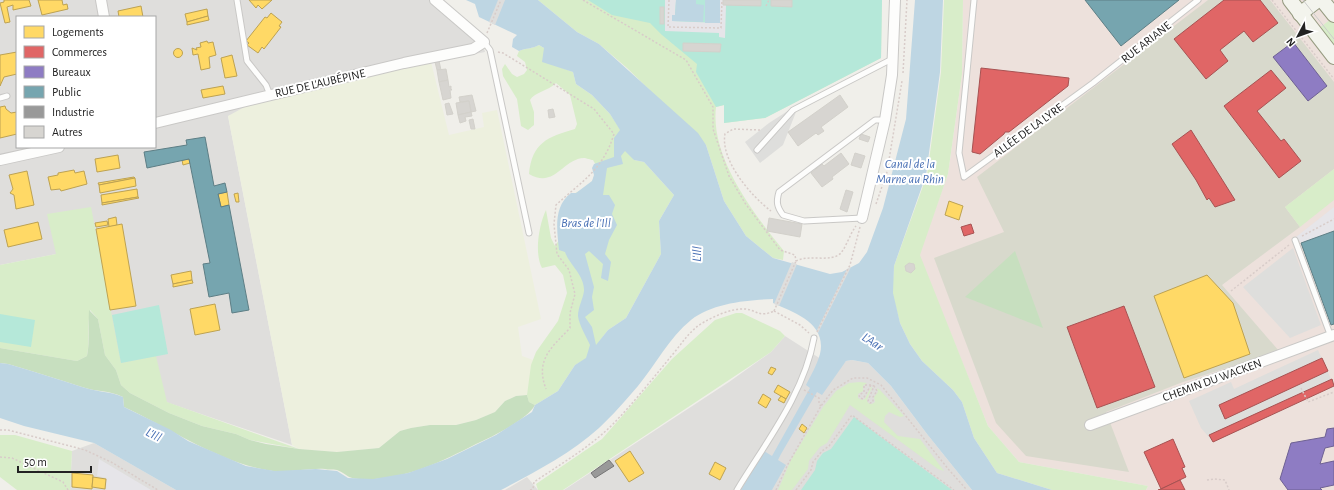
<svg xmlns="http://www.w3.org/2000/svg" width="1334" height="490" font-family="'Alegreya Sans',sans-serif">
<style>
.residential{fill:#dfdedc;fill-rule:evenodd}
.commercial{fill:#ede1dc}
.religious{fill:#dededc}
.construction{fill:#d8d9cc}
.farmland{fill:#edf0de}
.grass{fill:#d8edc9}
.forest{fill:#c7dfbf}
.pitch{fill:#b5e8d9}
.plaza{fill:#e6e5e9}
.water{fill:#bed6e3;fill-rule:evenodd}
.pier{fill:#dededd}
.homes{fill:#ffd966;stroke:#bda252}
.shops{fill:#e06666;stroke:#a75252}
.offices{fill:#8e7cc3;stroke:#6e6193}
.public{fill:#76a5af;stroke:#5d7e85}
.industry{fill:#999;stroke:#757575}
.building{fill:#d7d5d1;stroke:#d3d1cb}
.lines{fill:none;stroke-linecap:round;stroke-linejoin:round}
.service-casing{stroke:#c9c8c6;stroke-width:7}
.minor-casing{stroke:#c9c8c6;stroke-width:12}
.secondary-casing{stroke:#969b81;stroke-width:16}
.path{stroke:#d8ccc9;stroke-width:1.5;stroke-dasharray:2 2;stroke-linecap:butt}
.service{stroke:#fdfdfc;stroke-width:5}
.minor{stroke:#fdfdfc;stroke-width:10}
.secondary{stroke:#f3f4ed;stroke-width:14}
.tram{stroke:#cccccb;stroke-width:1}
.labels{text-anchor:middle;stroke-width:4;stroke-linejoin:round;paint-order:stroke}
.street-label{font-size:12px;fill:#222;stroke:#fff}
.water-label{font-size:13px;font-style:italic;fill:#4a71b5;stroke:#fff}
</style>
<rect width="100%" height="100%" fill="#f0efea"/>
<g class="residential">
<path d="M0,0H441L480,34L485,52L431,62L228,116L292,445L160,400L119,365L97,246L0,265ZM17,17H155V147H17Z"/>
<path d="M785,336L838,370L846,361L852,360L868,363L891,386L927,434L972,490H564L729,382L771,352Z"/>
<path d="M94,443L136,467L176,490H70L72,451Z"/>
<path d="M527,477L538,490H505Z"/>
</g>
<path class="commercial" d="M963,0H1334V490H1146L1148,486L1019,462L988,426L919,255L948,174L962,74Z"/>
<g class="religious">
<path d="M794,107L796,112L783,145L760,163L745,142L769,123Z"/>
<path d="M1293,248L1321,325L1290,338L1243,287Z"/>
<path d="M1318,350L1334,386L1213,442L1201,428L1189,401L1231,382L1234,389Z"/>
</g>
<path class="construction" d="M1208,0H1270L1334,82V169L1285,207L1300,227L1222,285L1279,351L1183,382L1106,412L1129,472L1026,456L996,423L934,258L1004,232L977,177Z"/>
<path class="farmland" d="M431,62L449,135L484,127L482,113L497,110L541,319L518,327L522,356L533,360L527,395L516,396L505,401L495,412L476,420L456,425H430L411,428L400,431L379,448L337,452L299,449L292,445L228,116L250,104Z"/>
<g class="grass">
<path d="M538,0H882L881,58L765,118L724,123V105L716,107C710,158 754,214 784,251L783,260L773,258L746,236L724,201L706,145L627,68L599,44L577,32Z"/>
<path d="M944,0H963L962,74L948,174L920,255L988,426L1019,462L1148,486L1146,490H1052L997,473L974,438L962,402L953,390L922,361L910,344L900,323L892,293L894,266L927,175L941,72Z"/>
<path d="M1331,19L1334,23V49L1318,29Z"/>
<path d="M539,45L544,48C545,65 559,66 573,72L576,84L592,95L610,114L626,138L634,160L644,162L674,195L659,221L661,254L626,318L608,330L586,359L575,365L558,391L535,405L529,402L527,395L531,365L536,352L558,321L567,293L563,275L555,265L542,268C534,253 539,225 546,210L551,238L555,246L561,237L567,197L590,186L598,169L593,160C591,160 586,158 584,158C562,159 555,189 529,174C532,143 547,137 575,129L577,124L570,95L556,83C548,91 535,92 530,100L534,112V125L528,130L521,126L517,99L503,76L502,69L505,64L512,74L517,77L524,74L527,70L525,62L517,56L519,51C526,48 532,49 539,45Z"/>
<path d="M1334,169V200L1300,227L1285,207Z"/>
<path d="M91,207L121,363L156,356L167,402L299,449L250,440L236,434L202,426L169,413L130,393L121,385L116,370L105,355L98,319L90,310C87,326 90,341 87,356L77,361L0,348V265L56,254L47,214Z"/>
<path d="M736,313H742L780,331L785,336L771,352L563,490H538L536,484L602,439L672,359L715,320Z"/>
<path d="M860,382L867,383L863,386V391L858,394V398L862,400L865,399L871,387H872L867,400L868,403L872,404L875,402L874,397L878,392L877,388L880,390L904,416L900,417L889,412L885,416L884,422L898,436L920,439L944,471L938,469L850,405L827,443L820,447L809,461L808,469L792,490H778L791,460L823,407L836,391L849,383Z"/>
<path d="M0,435H15L72,451L70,490H17L0,477Z"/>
</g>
<g class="forest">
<path d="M1015,251L1043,328L965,297Z"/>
<path d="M89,310L98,319L105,355L116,370L121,385L130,393L169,413L202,426L236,434L250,440L266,444L299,449L337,452L379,448L400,431L411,428L430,425H456L476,420L495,412L505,401L516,396L527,395L529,402L535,405C528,419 492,437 476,444C441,462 402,481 362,479C347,479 347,474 337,470C333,469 328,470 325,469C308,468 290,473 273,471C221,464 172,429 124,407L123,397C109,390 96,392 82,387C57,379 33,371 8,364L0,363V348L77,361L87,356C90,341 88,326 89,310Z"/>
</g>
<g class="pitch">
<path d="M588,0H882L881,58L765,118L724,123V105L716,107L696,72L697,64L662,35L650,23L612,15Z"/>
<path d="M159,305L168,354L121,363L112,315Z"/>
<path d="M0,314L35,320L31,347L0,342Z"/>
<path d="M854,417L952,490H801L815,470L817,461L823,453L831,449Z"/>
</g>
<g class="plaza">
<path d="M665,0H676L675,15H672V21L719,23L720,0H723V5H726L725,38L719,37V33L665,31Z"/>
<path d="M1334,207V231L1301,243L1296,237Z"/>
<path d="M99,459L151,490H106L107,478L97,476Z"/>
</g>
<g class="water">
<path d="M466,0H538L577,32L599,44L698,133L706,145L724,201L746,236L773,258L830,274L842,272L859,263L867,252L883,208L906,119L915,0H943L940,72L926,175L894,266L893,293L900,323L910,344L922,361L953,390L962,402L974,438L997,473L1052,490H972L927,434L891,386L868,363L852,360L846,361L822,395L817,392L781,454L778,460L786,465L772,490H741L764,451L772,456L810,388L806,385C811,375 817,365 820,354C827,323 795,313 773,303V299C747,300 712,303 691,320C669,338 656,364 638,386C626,400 612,416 599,428C570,454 535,472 501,490H176L94,443L24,426L0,418V363L8,364C33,371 57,379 82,387C96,392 109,391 123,397L124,407L171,430L188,441L246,466L275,471L316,469L337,471L348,478L373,479L408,473L425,467L447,459L496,435L532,412L535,405L558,391L575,365L586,358L590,345C586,336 579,325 578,316C578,307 583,299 584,291C585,276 569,264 565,252L559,250C557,229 553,207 571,193H576L592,181L594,175L592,168L594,164L614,157V138L620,130L610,114L592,95L576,84L573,72L542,62L544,48L539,45C532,49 526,48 519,51L512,47L513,39L517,35L479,17L475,4ZM625,151L634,160L644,162L674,195L659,221L661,254L626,318L608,330L596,345L592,327L585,317L594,310L592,297L594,287L585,254L589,251L603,264L601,278L608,281L611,262L605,254L609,240L617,225L612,214L615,205L609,195H603L607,168L623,164L621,156Z"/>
<path d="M676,0H696V4L704,5L703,22L672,21V15H675Z"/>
<rect x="705" y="0" width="15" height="23"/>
</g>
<g class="pier">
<path d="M498,0H505L495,25L489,22Z"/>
<path d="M792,262L797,264L779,306L774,304Z"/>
<path d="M851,267L818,333L817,330L847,269Z"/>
</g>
<g class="homes">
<path d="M4,0H29L31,6L13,10V5L7,7L10,22L5,23L0,3L4,2Z"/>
<path d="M38,0H62L63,5L67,4L68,9L42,15Z"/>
<path d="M249,0H272L262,9L258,5L256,8Z"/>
<path d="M141,6L143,17H119L118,11Z"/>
<path d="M207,9L208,16L187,22L185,14Z"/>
<path d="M271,13L282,22L279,26L281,27L264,49L262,47L258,53L247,45L249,43L246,41L265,17L267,18Z"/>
<path d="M208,16L209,20L187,25V22Z"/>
<path d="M207,41L208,43L213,42L216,55L209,57L210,68L201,70L198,54L193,55L192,48L197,50L196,48L201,47L200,43Z"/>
<circle cx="178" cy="53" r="4.5"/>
<path d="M17,52V74L4,77L0,86V55Z"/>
<path d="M232,55L237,76L225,78L221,58Z"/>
<path d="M223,86L225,94L203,98L201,90Z"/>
<path d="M5,106L6,109L11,113L17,112V134L0,138V107Z"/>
<path d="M118,155L120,168L97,172L95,159Z"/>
<path d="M189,159L190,163L183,165L182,160Z"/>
<path d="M74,170L75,173L84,171L87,184L61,191L60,189L51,190L48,177L58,175V173Z"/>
<path d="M27,171L34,205L16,209L14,195L10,193L13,189L9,175Z"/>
<path d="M134,177L135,178L99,185L98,183Z"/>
<path d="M135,178L136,186L100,193L99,185Z"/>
<path d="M137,189L138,197L102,203L101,195Z"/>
<path d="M227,192L229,205L221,207L218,194Z"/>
<path d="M238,193L239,202H236L234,194Z"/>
<path d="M138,197L139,198L102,205V203Z"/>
<path d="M949,201L963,206L959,220L945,215Z"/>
<path d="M116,217L117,225L109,227L108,219Z"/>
<path d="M107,221L108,225L96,227L95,223Z"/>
<path d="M38,222L42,239L8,247L4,230Z"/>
<path d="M122,224L136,306L110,310L96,229Z"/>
<path d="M191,271L192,280L173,284L171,275Z"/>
<path d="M1207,275L1233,303L1250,354L1184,378L1154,296Z"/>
<path d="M192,280L193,283L173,287V284Z"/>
<path d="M215,304L220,330L195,335L190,309Z"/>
<path d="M771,367L776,369L772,375L768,373Z"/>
<path d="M778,385L790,392L786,399L774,392Z"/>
<path d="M763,394L771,399L766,408L758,403Z"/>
<path d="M781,396L786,399L784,403L778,400Z"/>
<path d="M802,424L807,428L804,433L799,429Z"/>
<path d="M630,451L644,473L629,482L615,461Z"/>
<path d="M715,462L726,468L720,480L709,474Z"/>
<path d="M72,473L93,475L92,489L72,487Z"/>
<path d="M93,477L106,479L105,489L92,487Z"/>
</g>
<g class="shops">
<path d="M1224,0H1260L1278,23L1253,42L1244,31L1220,50L1228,61L1206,79L1174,39Z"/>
<path d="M981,68L1069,78L1068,86L1009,132H1005L1004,134L980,154L972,152Z"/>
<path d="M1271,70L1286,88L1257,111L1281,141L1284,139L1301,161L1279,178L1224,106Z"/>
<path d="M1191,130L1235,200L1215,207L1209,198L1207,200L1196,180L1172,144Z"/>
<path d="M971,224L974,233L964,236L961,227Z"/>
<path d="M1124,306L1155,387L1097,408L1067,327Z"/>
<path d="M1322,358L1328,371L1225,419L1219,405Z"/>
<path d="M1332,379L1334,386L1213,442L1209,435Z"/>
<path d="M1173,439L1185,467L1182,468L1186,477L1161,489L1144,452Z"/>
<path d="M1180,480L1185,490H1158L1161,489Z"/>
</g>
<g class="offices">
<path d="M1293,42L1327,86L1308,101L1273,57Z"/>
<path d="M1334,428V446L1325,448L1320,464L1334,461V485L1320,488L1322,490H1288L1280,479L1291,443L1325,437L1327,429Z"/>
</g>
<g class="public">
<path d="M1085,0H1179L1121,46Z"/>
<path d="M205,137L214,186L225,183L227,192L218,194L221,207L229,205L249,310L232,313L229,293L209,297L203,264L210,263L189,159L147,168L144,152L187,145L186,140Z"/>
<path d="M1334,231V324L1331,325L1301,243Z"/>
</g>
<path class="industry" d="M609,460L614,466L595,478L591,473Z"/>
<g class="building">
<path d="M723,0H761V6L723,5Z"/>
<path d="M771,0H792V7L771,6Z"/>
<rect x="660" y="7" width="4" height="17"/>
<path d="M683,43L721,44L720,52L683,51Z"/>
<path d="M439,61L441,70H437L435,62Z"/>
<path d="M446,69L448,80L439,82L437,70Z"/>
<path d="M448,80L449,87L451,86V89L452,90H450L451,98L443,100L439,82Z"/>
<path d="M472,95L476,111L471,112L469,101L460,102L459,97Z"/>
<path d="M840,95L848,107L821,127L824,131L818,135L816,133L798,146L788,132Z"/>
<path d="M469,101L471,112L458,115L456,103Z"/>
<path d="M449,103L453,114L447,115L445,104Z"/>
<path d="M553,109L555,117L549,118L548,110Z"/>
<path d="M471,112L472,116L465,117L466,121L460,123L458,115Z"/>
<path d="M473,119L475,129H471L469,120Z"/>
<path d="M861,134L870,137L868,142L859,139Z"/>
<path d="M841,153L849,164L832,177L833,179L822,187L811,173L822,164L824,166Z"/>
<path d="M855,153L865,156L861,168L851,165Z"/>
<path d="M846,190L853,192L847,212L840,209Z"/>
<path d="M769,218L802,224L800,237L767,231Z"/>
<path d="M909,263L914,264L915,269L911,273L906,271L905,266Z"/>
</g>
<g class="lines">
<defs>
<g id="service">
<path d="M237,0L247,61L266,85L270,95"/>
<path d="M974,0L959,153L964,177L1093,83L1198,0"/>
<path d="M484,42L490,50L529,233"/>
<path d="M0,98L7,96"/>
<path d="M757,150L793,110L892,59"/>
<path d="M862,218L804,221L783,215C777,207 776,202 779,192L875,120H885"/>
<path d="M1295,240L1331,337"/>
<path d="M737,490C766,442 804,394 814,338"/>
</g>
<g id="minor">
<path d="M101,0L104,17"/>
<path d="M155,123L404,63L473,49L484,42L435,0"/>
<path d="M0,160L59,147"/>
<path d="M862,218L885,120L892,75L895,0"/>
<path d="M1090,425L1334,335"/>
</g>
<g id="secondary">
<path d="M1290,0L1334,57"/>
<path d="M1322,0L1334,15"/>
<path d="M1300,14L1318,0"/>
</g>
</defs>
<use href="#service" class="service-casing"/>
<use href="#minor" class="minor-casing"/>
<use href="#secondary" class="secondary-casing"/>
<g class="path">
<path d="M583,0L686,60L713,107V129L729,176L745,203L780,250L795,255L796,261"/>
<path d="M669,0L668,27L721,28L722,0"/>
<path d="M1272,0L1334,79"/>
<path d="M766,6L769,0"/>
<path d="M487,33L501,0"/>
<path d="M498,52L503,53L594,109L614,134C603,170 582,181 556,205L554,224L557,254L569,270L575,294L570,313V328C551,348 535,360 546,389"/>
<path d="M903,73L907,0"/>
<path d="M760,130L733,129L725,134C720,160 751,196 771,211"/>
<path d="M876,204L887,172L902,81"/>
<path d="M1302,236L1334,219"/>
<path d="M796,261C809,254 831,263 841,253C847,245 850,234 856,226"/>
<path d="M1231,291L1289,245"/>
<path d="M774,311L800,325L809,333"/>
<path d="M774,311L796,261"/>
<path d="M817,332L850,265L860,227"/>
<path d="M871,385H864V392L859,395L860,398L863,399L871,385L874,386L868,401L870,403L873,402V397L877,391L874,386"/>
<path d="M1301,388L1308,402L1334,392"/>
<path d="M804,390L819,398V404L821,406"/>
<path d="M0,430H8L85,450L111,462L158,490"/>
<path d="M0,457L12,458L63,482L68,490"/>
<path d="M1207,480L1214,479L1225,480L1229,490"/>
<path d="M530,490L533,489L534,482C562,463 592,446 615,422C635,401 654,377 673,354C683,342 690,330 704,322C715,316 732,308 745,309C757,310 759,318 774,311"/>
<path d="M776,490L788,464L821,406L833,390L853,378H867L881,385L949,470L967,490"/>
<path d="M796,490L811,470L813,462L822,451L829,446L852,415L954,490"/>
</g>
<use href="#service" class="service"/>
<use href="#minor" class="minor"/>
<use href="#secondary" class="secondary"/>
<path class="tram" d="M1303,0L1334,39"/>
</g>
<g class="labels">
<g class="street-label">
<text transform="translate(1146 42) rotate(-38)" y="4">RUE ARIANE</text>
<text transform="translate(320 83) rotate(-13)" y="4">RUE DE L'AUBÉPINE</text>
<text transform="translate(1028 130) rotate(-36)" y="4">ALLÉE DE LA LYRE</text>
<text transform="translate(1212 380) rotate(-20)" y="4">CHEMIN DU WACKEN</text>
</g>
<g class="water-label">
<text x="910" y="168">Canal de la<tspan x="910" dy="15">Marne au Rhin</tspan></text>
<text x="586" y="227">Bras de l'Ill</text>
<text transform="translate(696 254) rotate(-88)" y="5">L'Ill</text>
<text transform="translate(873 341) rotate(33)" y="5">L'Aar</text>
<text transform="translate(154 434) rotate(27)" y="5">L'Ill</text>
</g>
</g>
<rect x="16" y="16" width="140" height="132" fill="#ffffff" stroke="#a7a7a7"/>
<rect x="24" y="26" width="20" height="12" fill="#ffd966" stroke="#a7a7a7"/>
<text x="52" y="36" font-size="12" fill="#222222">Logements</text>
<rect x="24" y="46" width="20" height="12" fill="#e06666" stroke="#a7a7a7"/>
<text x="52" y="56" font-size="12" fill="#222222">Commerces</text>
<rect x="24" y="66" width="20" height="12" fill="#8e7cc3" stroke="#a7a7a7"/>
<text x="52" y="76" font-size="12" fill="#222222">Bureaux</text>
<rect x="24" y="86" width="20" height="12" fill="#76a5af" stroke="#a7a7a7"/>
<text x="52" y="96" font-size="12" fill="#222222">Public</text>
<rect x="24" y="106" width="20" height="12" fill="#999999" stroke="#a7a7a7"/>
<text x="52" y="116" font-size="12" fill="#222222">Industrie</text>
<rect x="24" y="126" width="20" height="12" fill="#d7d5d1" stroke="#a7a7a7"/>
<text x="52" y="136" font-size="12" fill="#222222">Autres</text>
<g transform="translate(1298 36) rotate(229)" stroke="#ffffff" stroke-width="3" paint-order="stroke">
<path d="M0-3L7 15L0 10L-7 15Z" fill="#222222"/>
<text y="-6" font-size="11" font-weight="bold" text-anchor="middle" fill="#222222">N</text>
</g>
<path d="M18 466v6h73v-6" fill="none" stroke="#222222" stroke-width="2"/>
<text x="24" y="466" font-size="12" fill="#222222" stroke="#ffffff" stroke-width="3" paint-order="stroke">50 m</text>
</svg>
